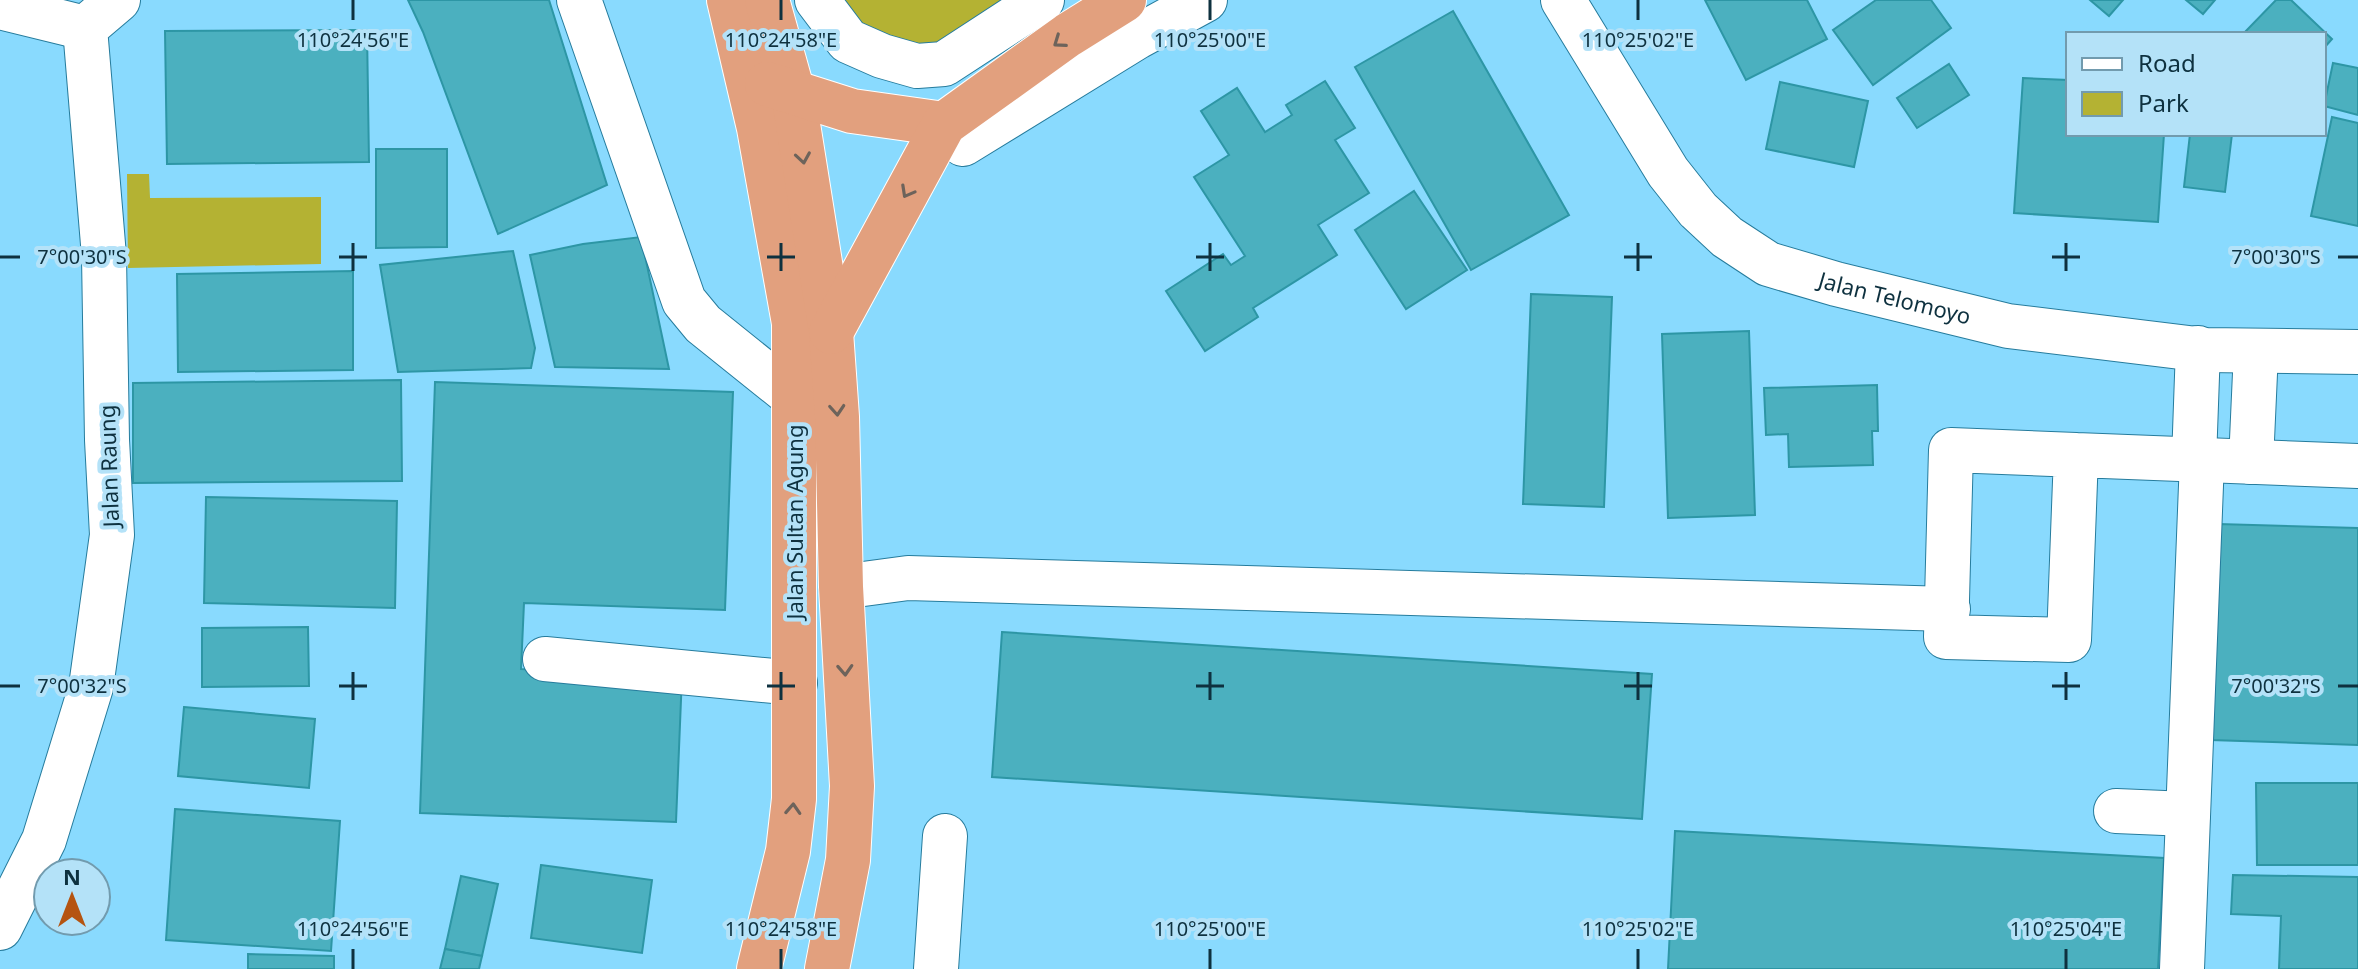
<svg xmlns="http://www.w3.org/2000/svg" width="2358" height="969" font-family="'Noto Sans',sans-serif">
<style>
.green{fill:#b4b233}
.building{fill:#4bb0bf;stroke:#2d96a5;stroke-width:2}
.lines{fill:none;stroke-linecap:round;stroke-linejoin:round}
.minor-casing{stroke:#267c9d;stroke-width:46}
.highway-casing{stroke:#fff;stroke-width:46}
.minor{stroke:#fff;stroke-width:44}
.highway{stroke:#e2a07e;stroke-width:44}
.oneway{stroke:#6d635b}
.ticks{fill:none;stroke:#0e313f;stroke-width:3}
.labels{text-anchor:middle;stroke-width:8;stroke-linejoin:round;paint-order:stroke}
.street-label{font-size:22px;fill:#0e313f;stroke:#b4e2f8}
.ticks-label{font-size:20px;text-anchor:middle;fill:#0e313f;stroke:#b4e2f8;stroke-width:8;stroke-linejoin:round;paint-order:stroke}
</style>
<rect width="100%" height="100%" fill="#89dafe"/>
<g class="green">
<path d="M831,0H1065L1032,19L946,54L857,25Z"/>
<path d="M127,174H149L150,198L321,197V264L128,268Z"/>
</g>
<g class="building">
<path d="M408,0H549L607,185L498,234L423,32Z"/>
<path d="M1705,0H1807L1827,39L1746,80Z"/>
<path d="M1876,0H1931L1951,28L1873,85L1833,30Z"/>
<path d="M2090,0H2123L2109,16Z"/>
<path d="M2186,0H2215L2203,14Z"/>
<path d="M2276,0H2291L2332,39L2324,48V34H2243Z"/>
<path d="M1453,11L1569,215L1471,270L1355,67Z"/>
<path d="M367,30L369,162L167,164L165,31Z"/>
<path d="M2333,63L2358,68V115L2324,106Z"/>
<path d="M1949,64L1969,95L1917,128L1897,98Z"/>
<path d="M2023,78L2068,80V134H2164L2158,222L2014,213Z"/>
<path d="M1325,81L1355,128L1335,140L1369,193L1318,225L1337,255L1253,308L1258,317L1205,351L1166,291L1223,254L1231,265L1245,256L1194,177L1229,155L1201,111L1237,88L1265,132L1292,115L1286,105Z"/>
<path d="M1780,82L1868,101L1854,167L1766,149Z"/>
<path d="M2332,117L2358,123V226L2311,216Z"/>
<path d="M2190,134H2232L2225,192L2184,187Z"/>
<path d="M376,149H447V247L376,248Z"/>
<path d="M1414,191L1467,270L1406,309L1355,230Z"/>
<path d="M641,237L669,369L555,367L530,255L583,244Z"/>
<path d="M513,251L535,348L531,368L398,372L380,265Z"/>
<path d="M353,271V370L178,372L177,274Z"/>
<path d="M1531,294L1612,297L1604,507L1523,504Z"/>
<path d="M1749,331L1755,515L1668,518L1662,334Z"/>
<path d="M401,380L402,481L133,483V383Z"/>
<path d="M435,382L733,392L725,610L524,603L521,669L682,675L676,822L420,813Z"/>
<path d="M1877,385L1878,431H1872L1873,465L1789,467L1788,434L1766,435L1764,388Z"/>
<path d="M206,497L397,501L395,608L204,603Z"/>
<path d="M2218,524L2358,528V745L2211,740Z"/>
<path d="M308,627L309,686L202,687V628Z"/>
<path d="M1002,632L1652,674L1642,819L992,777Z"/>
<path d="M184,707L315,719L309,788L178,776Z"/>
<path d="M2256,783H2358V865H2257Z"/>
<path d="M175,809L340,821L331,951L166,940Z"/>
<path d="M1675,831L2164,858L2158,969H1668Z"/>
<path d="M541,865L652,880L642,953L531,938Z"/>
<path d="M2233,875L2358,877V969H2279L2281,916L2231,914Z"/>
<path d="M461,876L498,884L482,956L445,949Z"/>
<path d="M445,949L482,956L479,969H440Z"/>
<path d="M248,954L334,956V969H248Z"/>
</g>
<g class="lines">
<defs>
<g id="minor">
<path d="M579,0L684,301L703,324L794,397"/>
<path d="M817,0L848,41L882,56L917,66L944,64L1042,0"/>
<path id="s1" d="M1563,0L1668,172L1698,210L1727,237L1768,264L1836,284L2008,326L2205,350L2358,352"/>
<path d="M0,7L85,28"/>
<path d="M944,124L963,144L1137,37L1205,0"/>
<path d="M2076,455L2069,640L1946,637L1951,450L2358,466"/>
<path d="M2194,460L2198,348"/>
<path d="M2251,462L2256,351"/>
<path d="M841,587L908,578L1948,609"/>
<path d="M545,659L795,683"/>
<path d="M2116,811L2188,814"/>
<path d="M0,928L44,840L91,687L112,535L107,440L104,256L85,28L118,0"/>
<path d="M936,969L945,836"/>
<path d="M2182,969L2202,460"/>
</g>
<g id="highway">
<path d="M729,0L759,128L794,323V799L788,851L759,969"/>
<path d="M767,0L793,93L831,332L837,417L841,587L852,786L848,860L827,969"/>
<path d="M767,84L852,111L944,124"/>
<path d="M831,332L944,124L1068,35L1124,0"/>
</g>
</defs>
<use href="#minor" class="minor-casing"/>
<use href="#highway" class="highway-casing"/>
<use href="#minor" class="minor"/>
<use href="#highway" class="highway"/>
</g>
<defs><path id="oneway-chevron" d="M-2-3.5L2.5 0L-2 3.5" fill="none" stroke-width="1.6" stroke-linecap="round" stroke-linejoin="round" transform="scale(2)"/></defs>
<g class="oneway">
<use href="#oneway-chevron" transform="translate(1059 42) rotate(145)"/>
<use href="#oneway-chevron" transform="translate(803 158) rotate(81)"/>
<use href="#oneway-chevron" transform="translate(907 192) rotate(119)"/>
<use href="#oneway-chevron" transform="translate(837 410) rotate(86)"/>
<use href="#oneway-chevron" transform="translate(845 670) rotate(87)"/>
<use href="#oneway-chevron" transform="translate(793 809) rotate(-87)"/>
</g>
<path class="ticks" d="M353,0V20M781,0V20M1210,0V20M1638,0V20M353,243V271M781,243V271M1210,243V271M1638,243V271M2066,243V271M0,257H20M339,257H367M767,257H795M1196,257H1224M1624,257H1652M2052,257H2080M2338,257H2358M353,672V700M781,672V700M1210,672V700M1638,672V700M2066,672V700M0,686H20M339,686H367M767,686H795M1196,686H1224M1624,686H1652M2052,686H2080M2338,686H2358M353,949V969M781,949V969M1210,949V969M1638,949V969M2066,949V969"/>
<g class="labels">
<g class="street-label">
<text dy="8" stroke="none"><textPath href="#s1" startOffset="470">Jalan Telomoyo</textPath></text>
<text transform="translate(109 466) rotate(-92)" y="8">Jalan Raung</text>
<text transform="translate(795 522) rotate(-90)" y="8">Jalan Sultan Agung</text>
</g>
</g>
<g class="ticks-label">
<text x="353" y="47">110°24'56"E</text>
<text x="781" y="47">110°24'58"E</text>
<text x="1210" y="47">110°25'00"E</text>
<text x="1638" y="47">110°25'02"E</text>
<text x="82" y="264">7°00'30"S</text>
<text x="2276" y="264">7°00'30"S</text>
<text x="82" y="693">7°00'32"S</text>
<text x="2276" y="693">7°00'32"S</text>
<text x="353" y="936">110°24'56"E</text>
<text x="781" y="936">110°24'58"E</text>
<text x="1210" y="936">110°25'00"E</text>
<text x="1638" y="936">110°25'02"E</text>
<text x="2066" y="936">110°25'04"E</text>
</g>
<rect x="2066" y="32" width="260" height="104" fill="#b4e2f8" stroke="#729bae" stroke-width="2"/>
<rect x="2082" y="58" width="40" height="12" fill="#ffffff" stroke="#729bae" stroke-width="2"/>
<text x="2138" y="72" font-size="24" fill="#0e313f">Road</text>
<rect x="2082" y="92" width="40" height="24" fill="#b4b233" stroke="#729bae" stroke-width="2"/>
<text x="2138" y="112" font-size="24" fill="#0e313f">Park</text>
<g transform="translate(72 897)"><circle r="38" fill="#b4e2f8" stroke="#729bae" stroke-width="2"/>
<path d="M0-6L14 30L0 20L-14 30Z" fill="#b55411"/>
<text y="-12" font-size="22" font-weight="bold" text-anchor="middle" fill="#0e313f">N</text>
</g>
</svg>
